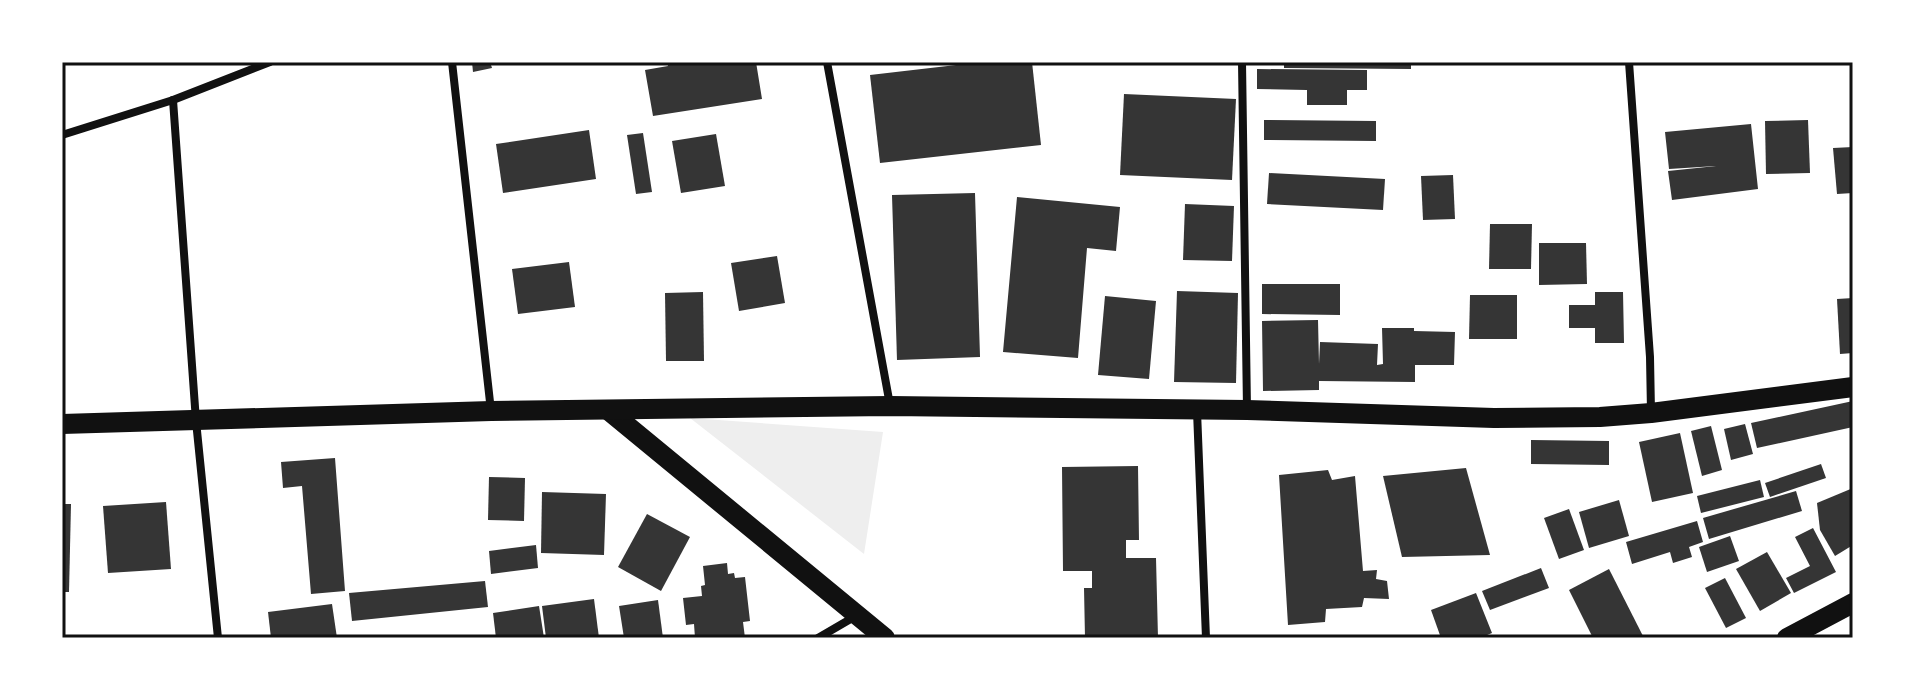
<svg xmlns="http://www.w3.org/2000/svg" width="1915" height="700" font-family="Overpass,sans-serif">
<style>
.green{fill:#eee}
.building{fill:#353535}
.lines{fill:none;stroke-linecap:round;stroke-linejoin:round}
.minor{stroke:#111;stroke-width:8}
.primary{stroke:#111;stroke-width:20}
.neatline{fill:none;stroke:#111;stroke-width:3}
</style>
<rect width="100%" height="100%" fill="#fff"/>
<path class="green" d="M690,418L883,432L864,554Z"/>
<g class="building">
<path d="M472,62H490L492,68L473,72Z"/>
<path d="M667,62H756L762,99L653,116L645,70L668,66Z"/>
<path d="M982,62H1032L1041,145L880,163L870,75Z"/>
<path d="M1284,62H1411V69L1284,68Z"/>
<path d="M1257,69L1367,70V90H1347V105H1307V90L1257,89Z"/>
<path d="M1124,94L1236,99L1232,180L1120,175Z"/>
<path d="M1264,120L1376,121V141L1264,140Z"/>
<path d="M1808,120L1810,173L1766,174L1765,121Z"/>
<path d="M1751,124L1758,189L1672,200L1668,171L1716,166L1669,169L1665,132Z"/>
<path d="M589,130L596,179L503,193L496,144Z"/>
<path d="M643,133L652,192L636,194L627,135Z"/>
<path d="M716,134L725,186L681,193L672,141Z"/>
<path d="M1853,147V193L1837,194L1833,148Z"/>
<path d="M1269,173L1385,179L1383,210L1267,204Z"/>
<path d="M1453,175L1455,219L1423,220L1421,176Z"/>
<path d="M975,193L980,357L897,360L892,195Z"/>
<path d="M1017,197L1120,207L1116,251L1087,248L1078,358L1003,352Z"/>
<path d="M1185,204L1234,206L1232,261L1183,260Z"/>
<path d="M1490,224H1532L1531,269H1489Z"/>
<path d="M1539,243H1586L1587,284L1539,285Z"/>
<path d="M777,256L785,303L739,311L731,263Z"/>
<path d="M569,262L575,307L518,314L512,269Z"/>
<path d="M1262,284H1340V315L1262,314Z"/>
<path d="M1177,291L1238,293L1236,383L1174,382Z"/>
<path d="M703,292L704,361H666L665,293Z"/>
<path d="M1595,292H1623L1624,343H1595V328H1569V305H1595Z"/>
<path d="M1470,295H1517V339H1469Z"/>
<path d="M1105,296L1156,301L1149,379L1098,375Z"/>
<path d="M1853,298V353L1840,354L1837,299Z"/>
<path d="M1318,320L1319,364L1320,342L1378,344L1377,365L1383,364L1382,328H1414V331L1455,332L1454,365H1415V382L1319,381V390L1263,391L1262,321Z"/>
<path d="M1853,401V427L1757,448L1751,423Z"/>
<path d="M1745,424L1753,454L1731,460L1724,429Z"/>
<path d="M1711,426L1722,470L1702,476L1691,431Z"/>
<path d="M1680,433L1693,493L1652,502L1639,442Z"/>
<path d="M1531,440L1609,441V465L1531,464Z"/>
<path d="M335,458L345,591L311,594L302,486L283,488L281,462Z"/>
<path d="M1821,464L1826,478L1770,497L1765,483Z"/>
<path d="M1138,466L1139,540H1126V558H1156L1158,638H1085L1084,588H1092V571H1063L1062,467Z"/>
<path d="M1466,468L1490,555L1402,557L1383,476Z"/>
<path d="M1328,470L1332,480L1355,476L1363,571L1377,570L1376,579L1387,581L1389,599L1364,598L1362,607L1326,609L1325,622L1288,625L1279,475Z"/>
<path d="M489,477L525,478L524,521L488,520Z"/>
<path d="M1760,480L1764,497L1701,513L1697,496Z"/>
<path d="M1853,488V545L1835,556L1820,530L1817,503Z"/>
<path d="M1796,491L1802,511L1709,539L1703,518Z"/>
<path d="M542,492L606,494L604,555L541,553Z"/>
<path d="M1619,500L1629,536L1589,548L1579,512Z"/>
<path d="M166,502L171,569L108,573L103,506Z"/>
<path d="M62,504H71L69,592H62Z"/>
<path d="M1569,509L1584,550L1559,559L1544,518Z"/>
<path d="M647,514L690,537L661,591L618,567Z"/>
<path d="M1697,521L1703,542L1689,547L1692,557L1673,563L1670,552L1632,564L1626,542Z"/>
<path d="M1813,528L1836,572L1794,593L1786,578L1810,566L1795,537Z"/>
<path d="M1730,536L1739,561L1707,572L1699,547Z"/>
<path d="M536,545L538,568L491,574L489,551Z"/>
<path d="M1767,552L1791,593L1760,611L1736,569Z"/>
<path d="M727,563L728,574L734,573L735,578L745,577L750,621L743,622L745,638H695L694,624L686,625L683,598L702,596L701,586L705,585L703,566Z"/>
<path d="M1541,568L1549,588L1490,610L1482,591Z"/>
<path d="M1609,569L1644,638H1593L1569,590Z"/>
<path d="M1725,578L1746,618L1726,628L1705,588Z"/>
<path d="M485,581L488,607L352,621L349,593Z"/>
<path d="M1476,593L1492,633L1480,638H1441L1431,610Z"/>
<path d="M594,599L599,638H546L542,606Z"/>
<path d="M658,600L663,638H624L619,606Z"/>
<path d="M332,604L337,638H271L268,612Z"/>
<path d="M539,606L544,638H496L493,613Z"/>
</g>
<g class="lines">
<g class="minor">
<path d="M452,62L491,411"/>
<path d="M827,62L890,405"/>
<path d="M1242,62L1247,409"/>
<path d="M1629,62L1650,357L1651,412"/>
<path d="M173,100L196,421L218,638"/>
<path d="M62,135L173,100L270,62"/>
<path d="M1197,411L1206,638"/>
<path d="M818,638L854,617"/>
</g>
<g class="primary">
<path d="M608,410L885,638"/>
<path d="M62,424L491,411L890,406L1247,410L1494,418L1600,417L1651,413L1853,387"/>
<path d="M1787,638L1853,603"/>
</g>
</g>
<rect width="1915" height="700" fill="none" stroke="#ffffff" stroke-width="128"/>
<rect x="64" y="64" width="1787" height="572" class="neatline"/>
</svg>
